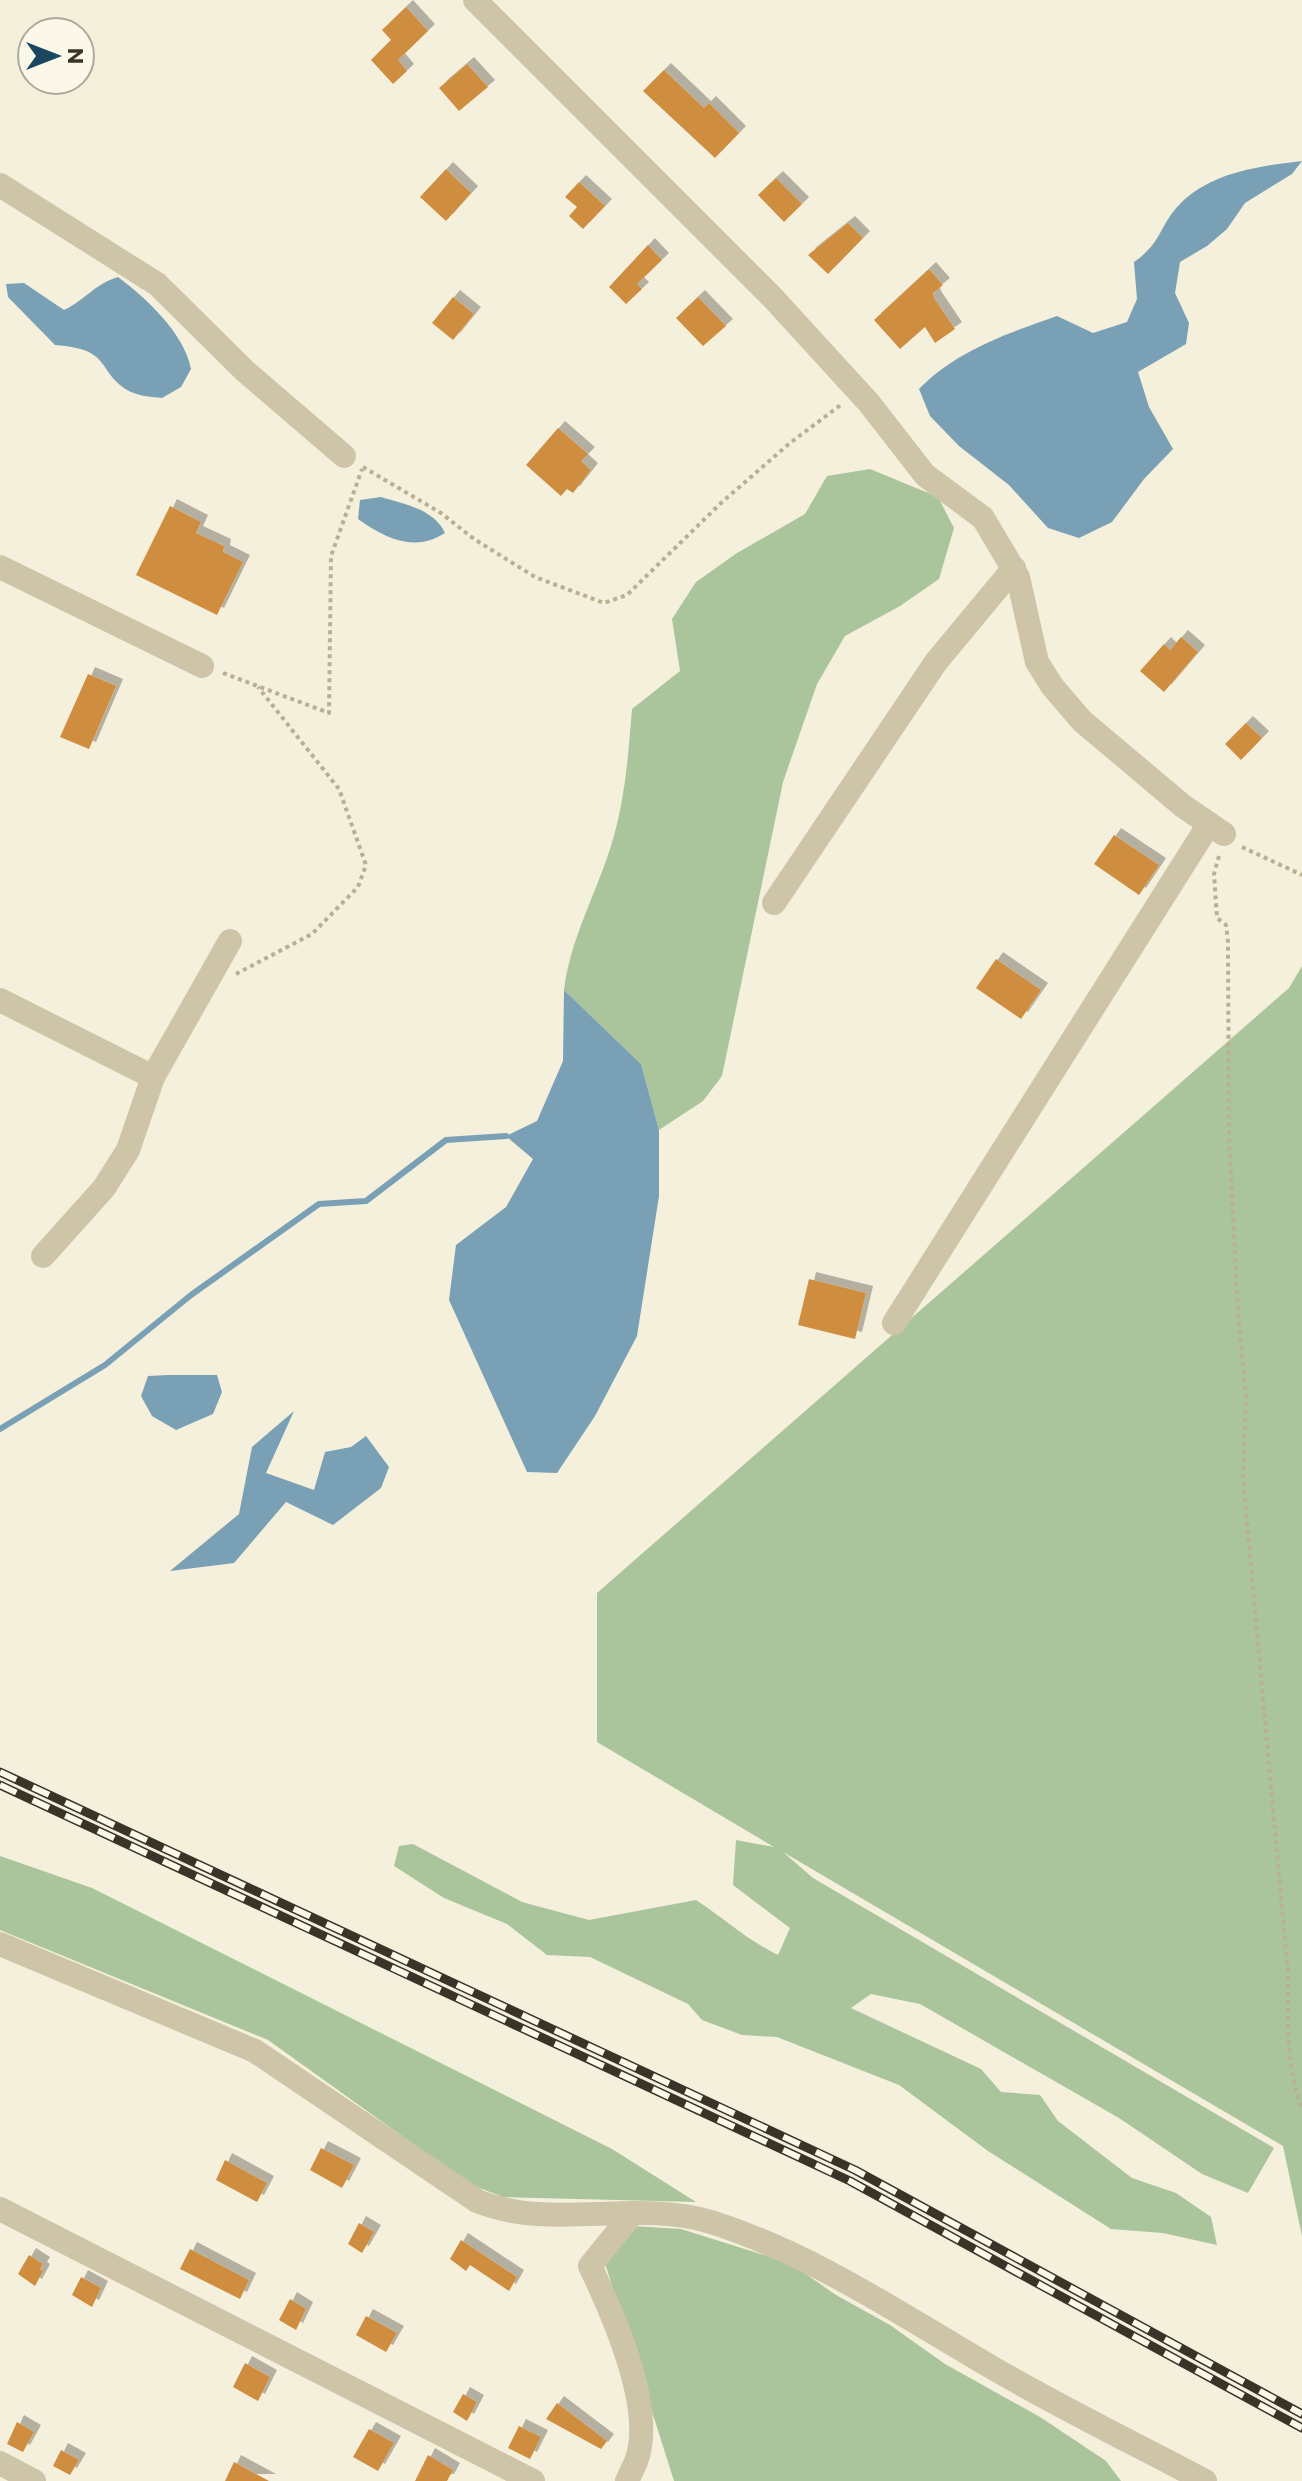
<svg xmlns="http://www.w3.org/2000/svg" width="1302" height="2481" font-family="Commissioner,sans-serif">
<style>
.green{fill:#aac59b}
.water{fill:#79a0b4}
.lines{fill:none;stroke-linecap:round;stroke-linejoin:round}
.stream{stroke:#79a0b4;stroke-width:6}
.building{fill:#cf8d3f;filter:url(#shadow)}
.path{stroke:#baaf91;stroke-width:4;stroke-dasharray:4 4;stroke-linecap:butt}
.minor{stroke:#cec4a7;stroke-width:24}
.rail-casing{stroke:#393328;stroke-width:9}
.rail{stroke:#fbf8e9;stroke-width:6;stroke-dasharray:18;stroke-linecap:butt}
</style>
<defs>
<filter id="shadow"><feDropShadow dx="7" dy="-7" stdDeviation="0" flood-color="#0004"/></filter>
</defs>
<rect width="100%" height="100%" fill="#f4f0dc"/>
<g class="green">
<path d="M870,469L938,497L954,528L939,579L900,606L845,636L817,684L783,782L722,1076L703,1101L659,1130L641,1064L564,990C570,940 595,896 610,849C625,803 628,757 632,709L680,671L672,619L696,582L737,553L805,514L827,476Z"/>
<path d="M1302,966V2236L1283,2146L783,1852L813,1878L1274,2148L1248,2193L1202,2174L1119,2118L920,2004L871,1994L851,2008L981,2069L1001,2092L1040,2095L1058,2121L1132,2178L1176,2193L1211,2217L1217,2245L1163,2233L1111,2229L988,2151L899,2085L777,2037L742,2035L702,2020L688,2004L590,1957L547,1955L507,1924L444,1898L394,1866L399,1846L413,1844L522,1902L589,1920L696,1900C725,1919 747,1940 778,1955L790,1928L733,1885L736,1840L774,1847L597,1742V1593L1289,988Z"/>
<path d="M0,1856L92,1888L612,2149L696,2202L503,2197L469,2184L268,2040L0,1930Z"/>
<path d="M633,2226L681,2229L790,2263L836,2295L890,2325L945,2364L1040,2417L1106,2461L1121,2481H674L604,2260Z"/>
</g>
<g class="water">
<path d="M1302,161L1292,174L1245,203L1227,229L1207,246L1180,262L1175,293L1189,323L1186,344L1138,372L1149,407L1173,449L1144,479L1112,522L1079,538L1048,528L1009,485L959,446L930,416L919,389C956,351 1008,333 1057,316L1093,333L1127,322L1137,299L1134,262C1162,243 1160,224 1180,204C1211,172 1260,166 1302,161Z"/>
<path d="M118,277C147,299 184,333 191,369L181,387L162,398C152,397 140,396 131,392C95,373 115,349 55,345L8,297L6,284L24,283L64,310C87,299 93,285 118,277Z"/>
<path d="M381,497C404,504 434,509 445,533C414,553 385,538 358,519L360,500Z"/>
<path d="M564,990L641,1064L659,1130V1196L637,1336L595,1416L557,1473L527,1472L449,1300L456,1245L506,1207L533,1159L506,1136L537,1121L563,1061Z"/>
<path d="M168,1375H217L222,1392L213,1414L176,1430L152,1416L141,1396L148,1376Z"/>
<path d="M294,1411L266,1473L314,1490L325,1452L351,1447L366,1436L389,1467L381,1488L333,1525L286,1502L234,1563L170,1571L239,1514L252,1447Z"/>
</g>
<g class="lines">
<path class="stream" d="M0,1429L105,1365L191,1295L319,1204L366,1201L446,1140L506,1136"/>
</g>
<g class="building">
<path d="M406,7L428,31L398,60L407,71L393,84L371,60L391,40L382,30Z"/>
<path d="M467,64L488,87L459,111L439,88Z"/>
<path d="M664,70L704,108L709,103L739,133L715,158L643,91Z"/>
<path d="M446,169L471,193L446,221L420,197Z"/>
<path d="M776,178L802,204L784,222L758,195Z"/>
<path d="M579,182L605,206L583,229L569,216L577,207L565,197Z"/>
<path d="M848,223L863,238L828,274L808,255Z"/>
<path d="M648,245L662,260L637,284L642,289L626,304L609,287Z"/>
<path d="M929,269L943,285L933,293L934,298L955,329L935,343L925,327L900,349L874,320Z"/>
<path d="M453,297L474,314L453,340L432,323Z"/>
<path d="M698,297L726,326L703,346L676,318Z"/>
<path d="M558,428L588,454L581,461L591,470L573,493L567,489L561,496L526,465Z"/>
<path d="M170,506L201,522L196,533L224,546L223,552L243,562L217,615L136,575Z"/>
<path d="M1181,637L1198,652L1164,692L1140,671L1164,644L1170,650Z"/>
<path d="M88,674L116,686L89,749L60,737Z"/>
<path d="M1246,723L1262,738L1241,760L1225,744Z"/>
<path d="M1114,835L1159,865L1139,895L1094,864Z"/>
<path d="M996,959L1041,990L1021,1019L976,988Z"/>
<path d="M809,1279L866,1293L855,1339L798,1325Z"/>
<path d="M321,2148L354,2165L342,2188L310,2170Z"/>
<path d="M225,2160L267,2183L257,2202L216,2180Z"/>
<path d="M359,2223L374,2232L362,2253L348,2244Z"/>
<path d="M461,2240L517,2277L509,2291L470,2265L466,2271L450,2259Z"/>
<path d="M190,2249L249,2280L240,2299L180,2269Z"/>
<path d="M29,2255L43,2264L40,2269L43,2271L35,2286L18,2274Z"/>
<path d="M81,2277L101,2288L92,2307L72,2295Z"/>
<path d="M290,2299L306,2309L296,2330L279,2320Z"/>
<path d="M366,2316L397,2333L386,2352L356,2335Z"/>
<path d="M245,2363L270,2377L258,2401L233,2387Z"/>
<path d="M463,2394L477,2402L467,2421L453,2412Z"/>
<path d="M557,2403L607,2441L601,2449L546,2419Z"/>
<path d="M17,2422L34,2432L23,2452L7,2444Z"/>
<path d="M519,2426L541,2437L530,2459L508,2448Z"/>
<path d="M369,2429L394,2443L378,2471L353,2457Z"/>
<path d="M61,2450L79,2460L70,2475L53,2466Z"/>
<path d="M428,2455L453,2470L447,2481H415Z"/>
<path d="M234,2462L269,2481H225Z"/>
</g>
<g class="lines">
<g class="path">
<path d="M363,467L441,513L474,539L535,577L604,603L627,595L721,503L790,443L842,404"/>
<path d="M223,673L329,713L331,556L362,469"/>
<path d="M1242,847L1302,875"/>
<path d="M1219,856L1214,874L1217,918L1226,925L1228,942L1229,1137L1238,1314L1246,1397L1243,1478L1288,1973C1289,2019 1285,2065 1302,2108"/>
<path d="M236,974L312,934L358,887L366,865L339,789L258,687"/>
</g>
<g class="minor">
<path d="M475,0L773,298L869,403L925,475L983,518L1018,577L1037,662L1052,686L1082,721L1183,806L1224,834"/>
<path d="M0,185L157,284L245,371L344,456"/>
<path d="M0,567L202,666"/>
<path d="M774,903L936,662L1014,568"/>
<path d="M0,1000L153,1077"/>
<path d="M43,1256L104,1188L128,1150L153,1077L230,941"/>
<path d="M894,1323L1209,824"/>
<path d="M0,1944L255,2051L477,2201C550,2231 636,2199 711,2222C812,2254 900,2314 991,2367C1060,2407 1133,2443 1205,2481"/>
<path d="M0,2209L533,2481"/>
<path d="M0,2463L34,2481"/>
<path d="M627,2481C631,2472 637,2462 639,2452C651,2399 613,2314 590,2266L633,2213"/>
</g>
<defs>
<g id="rail">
<path d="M0,1772L855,2170L1302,2414"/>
<path d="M0,1785L850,2181L1302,2428"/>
</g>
</defs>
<use href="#rail" class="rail-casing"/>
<use href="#rail" class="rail"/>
</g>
<g transform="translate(56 56) rotate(90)"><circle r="38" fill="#fbf8e9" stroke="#ada99c" stroke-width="2"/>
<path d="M0-6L14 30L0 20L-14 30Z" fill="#1a465f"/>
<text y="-12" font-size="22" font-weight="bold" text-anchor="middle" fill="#393328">N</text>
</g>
</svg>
